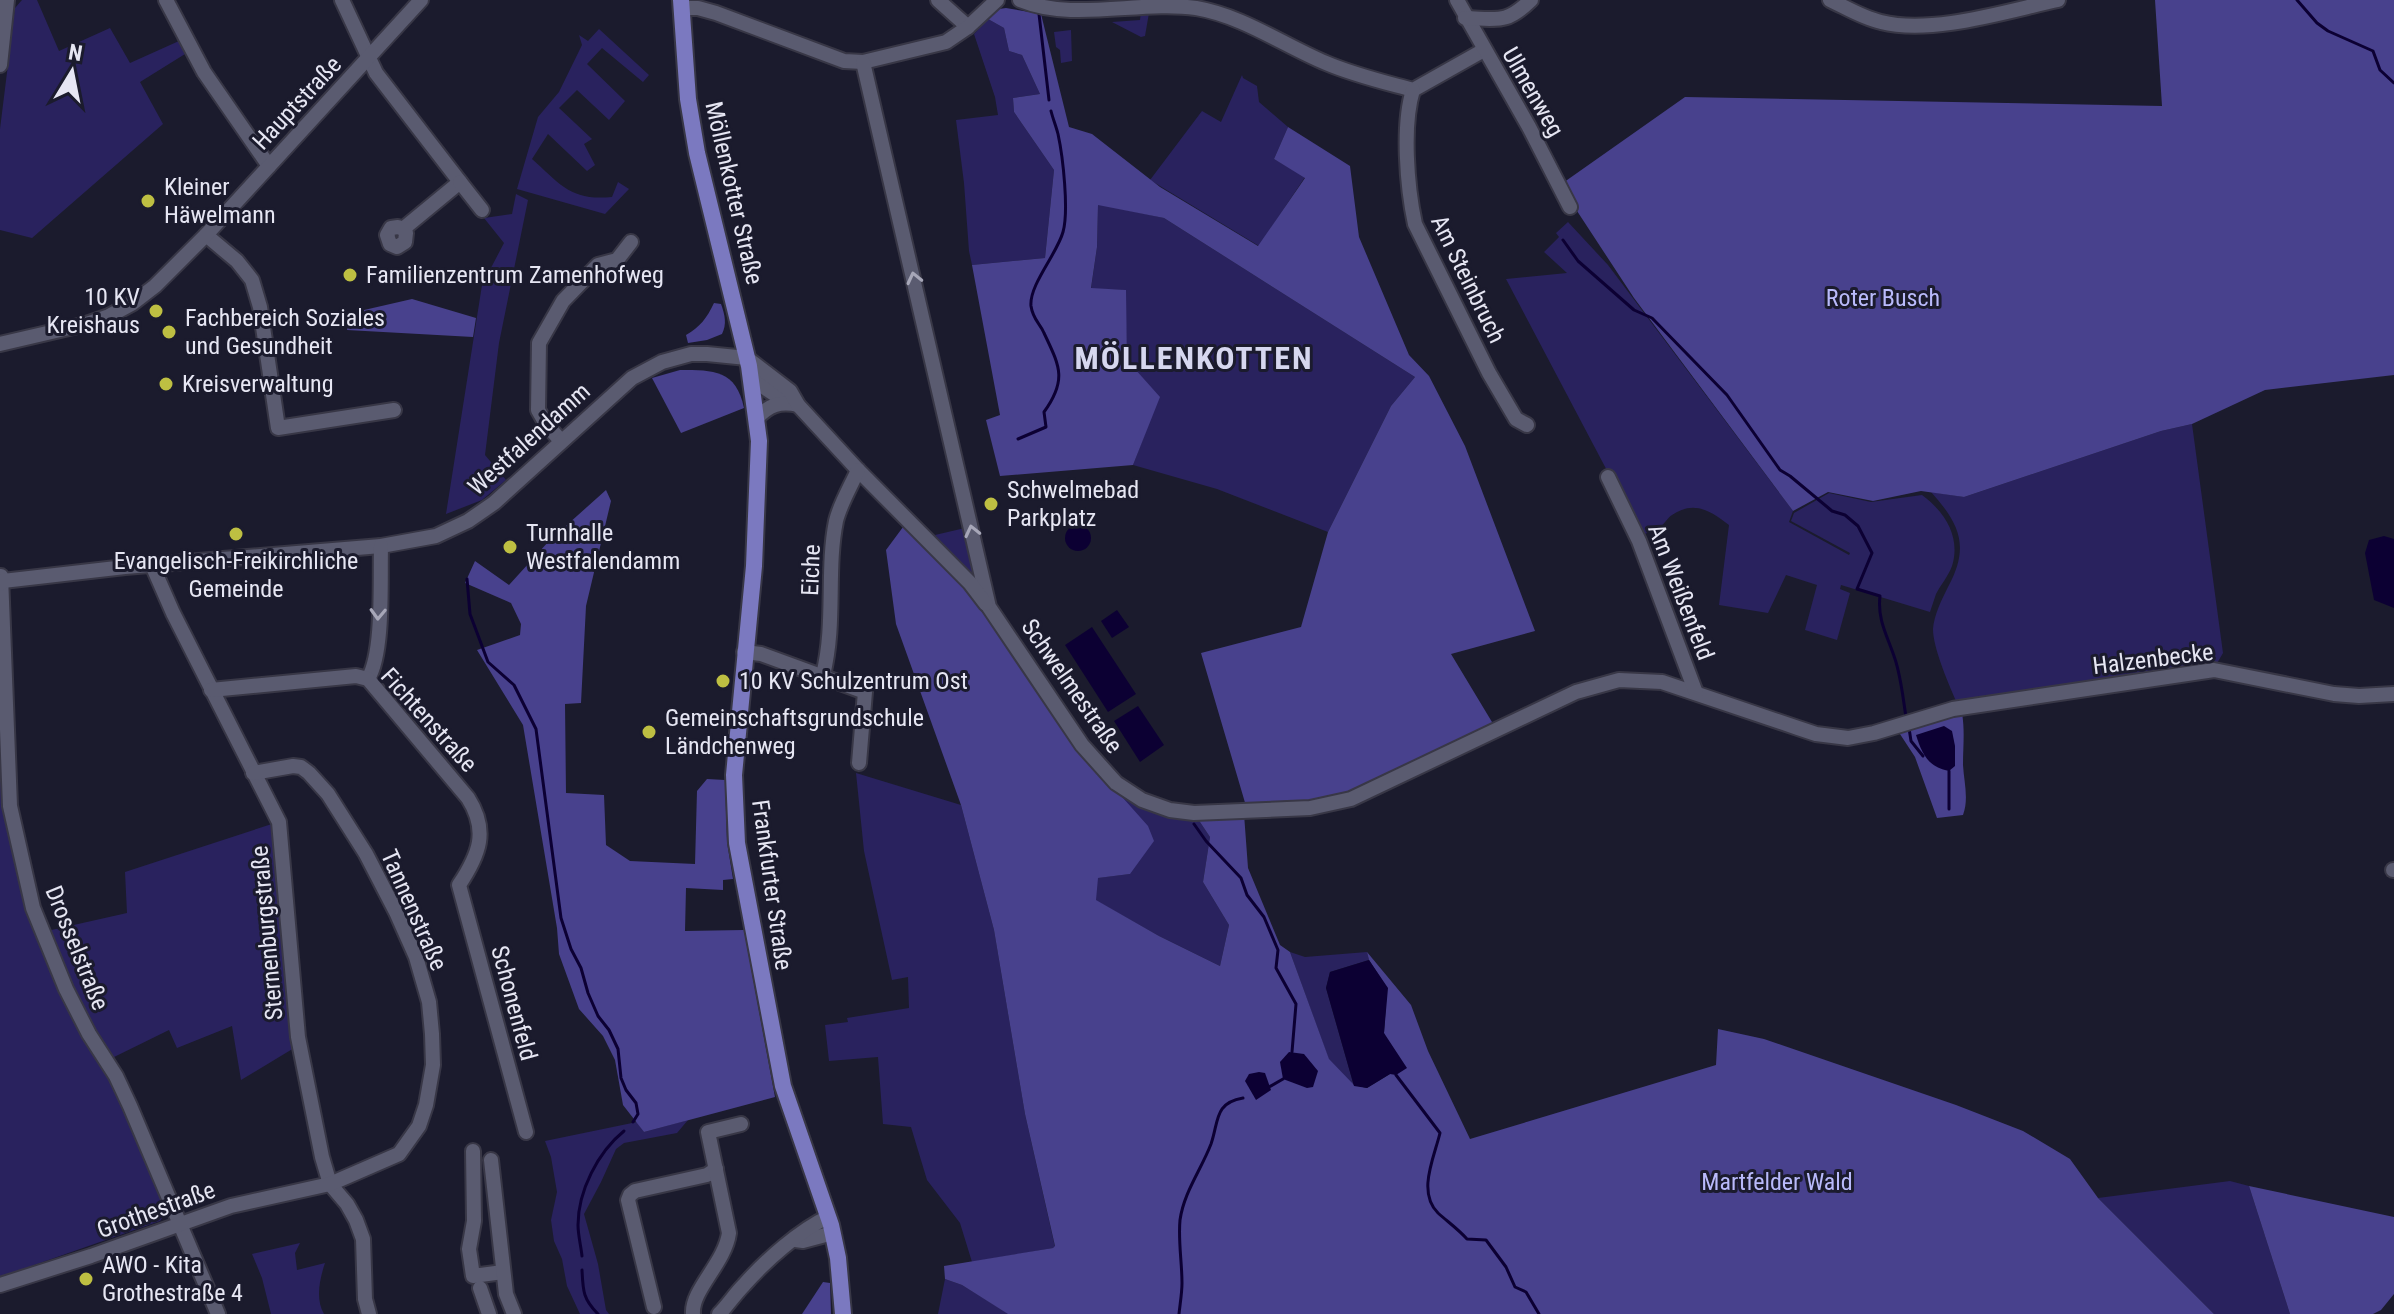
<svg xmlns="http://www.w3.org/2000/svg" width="2394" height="1314" font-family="'Roboto Condensed',sans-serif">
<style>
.green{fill:#29225e}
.forest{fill:#48418d}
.water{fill:#0c0033}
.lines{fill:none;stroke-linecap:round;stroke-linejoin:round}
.stream{stroke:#0c0033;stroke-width:3}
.minor-casing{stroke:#383746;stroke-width:18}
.major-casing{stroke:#383746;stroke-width:20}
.minor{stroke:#5a5b70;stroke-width:14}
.major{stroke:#7b79c0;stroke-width:16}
.oneway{stroke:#a7a7b8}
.poi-dot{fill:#bebf42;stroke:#1b1b2d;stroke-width:3}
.labels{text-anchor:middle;stroke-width:6;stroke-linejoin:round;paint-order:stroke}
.street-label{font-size:24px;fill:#e6e6f3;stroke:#1b1b2d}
.poi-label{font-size:24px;fill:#e6e6f3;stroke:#1b1b2d;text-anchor:start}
.park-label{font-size:24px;fill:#b9bafb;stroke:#1b1b2d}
.district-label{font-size:32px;font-weight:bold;letter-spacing:2px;fill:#d6d7ef;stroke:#1b1b2d}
</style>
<rect width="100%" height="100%" fill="#1b1b2d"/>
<g class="green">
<path d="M22,0H37L59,51L110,28L130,63L179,41L185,54L140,82L163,124L32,238L0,230V129L15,8Z"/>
<path d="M1141,11L1149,13L1145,36L1141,37L1112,22L1140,20Z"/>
<path d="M988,19L1004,28L1009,51L1022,55L1040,94L1013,98L1014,112L1054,170L1045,258L972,265L969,251L964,183L956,120L998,115L995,97L974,34Z"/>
<path d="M599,29L649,75L643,82L602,48L587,64L625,101L609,120L577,90L559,108L592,139L584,144L595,165L587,171L548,134L532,159C561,185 571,201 612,197L618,182L629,189L605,214L517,189L538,117L559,92L582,45L579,35L588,41Z"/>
<path d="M1071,30L1072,61L1061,63L1060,50L1056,47L1054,32Z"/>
<path d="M1242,75L1243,78L1257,86L1259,102L1288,127L1274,159L1305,177L1259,246L1150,180L1202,111L1221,122Z"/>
<path d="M516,194L528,200L499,343L485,455L506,480L482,500L446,514L482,285L504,243L484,218L512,214Z"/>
<path d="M1098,204L1164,218L1415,377L1391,406L1328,532L1217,489L1133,465L1159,397L1127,360L1125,290L1091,289L1097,247Z"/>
<path d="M1568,222L1608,265L1793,511L1789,522L1849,555L1850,553L1791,521L1794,513L1829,493L1871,502L1922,495C1945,512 1961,537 1952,566C1948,577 1941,584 1936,594C1934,600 1932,606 1930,612L1841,585L1840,589L1850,593L1837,640L1805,630L1817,585L1786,575L1768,613L1719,605L1729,525C1711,511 1694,500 1672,515C1667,518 1664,525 1659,528C1654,531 1647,533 1641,535L1506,279L1567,273L1544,252L1559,237L1556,233Z"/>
<path d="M2192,424L2223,653L2216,665L1963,703L1956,701C1948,682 1933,648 1933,629C1934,615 1942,599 1948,587C1970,547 1960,524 1931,492L1964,497L2161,431Z"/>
<path d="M965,528L976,573L972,576L935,535Z"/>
<path d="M0,692L8,807L47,931L127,913L125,872L278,822L299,1045L241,1080L232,1026L177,1048L169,1030L110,1059L168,1209L160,1221L0,1277Z"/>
<path d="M856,773L961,805L994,930L1025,1114L1055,1247L1053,1248L972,1262L960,1223L927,1180L911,1127L883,1124L878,1057L829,1061L825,1025L848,1022L847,1018L909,1008L908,977L892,980L864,851Z"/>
<path d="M1107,780L1196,816L1210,837L1203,882L1229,925L1220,966L1159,936L1095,900L1097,878L1130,874Z"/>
<path d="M1290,952L1305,957L1367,952L1369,960L1330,972L1326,988L1354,1086L1329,1060Z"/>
<path d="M688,1120L677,1133L624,1143L616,1149L601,1182L584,1214L598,1264L606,1310L609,1314H580L567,1286L562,1259L554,1241L551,1220L557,1192L551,1157L545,1141L637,1122L644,1132Z"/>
<path d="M2230,1181L2249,1186L2290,1314H2214L2098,1198Z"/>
<path d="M300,1243L295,1253L297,1270L325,1263C320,1278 315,1299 324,1314H271L262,1278L252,1254Z"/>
<path d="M945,1279L962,1285L1009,1314H938Z"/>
</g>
<g class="forest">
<path d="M2155,0H2394V375L2265,390L2192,424L2161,431L1964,497L1921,491L1873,501L1828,492L1793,511L1634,298L1560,185L1685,97L2162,106Z"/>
<path d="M1006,8L1041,14L1069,127L1092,134L1160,187L1258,246L1305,178L1274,159L1288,127L1350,166L1359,237L1409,355L1429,376L1465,446L1535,631L1451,654L1495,727L1350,795L1310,803L1246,806L1201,653L1301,627L1328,532L1391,406L1415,377L1164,218L1098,205L1097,247L1091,288L1126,290L1127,360L1160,397L1133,465L1000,476L986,420L1000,415L972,265L1045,258L1054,170L1014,112L1013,98L1040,94L1022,55L1009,51L1004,28L988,19L999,9Z"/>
<path d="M412,299L476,318L473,337L347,330L351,313Z"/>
<path d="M714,303L721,304C725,315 727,324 722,334L707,340L688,343L686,335C700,327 707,318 714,303Z"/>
<path d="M680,370C714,370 736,370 744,408L681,433L652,378Z"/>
<path d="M606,490L611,501L586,606L581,703L565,704L566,793L604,795L606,845L630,861L695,864L697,791L707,779L725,780L727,842L733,879L723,880V890L686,888L685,931L744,930L775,1097L644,1132L623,1105L615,1060L603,1036L579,1009L559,954L557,928L523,725L477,650L520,635L521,624L511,603L465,583L475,561L509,585L549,541Z"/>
<path d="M906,523L987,612L1107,780L1148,826L1154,841L1130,874L1098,878L1096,900L1159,936L1220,966L1229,925L1203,882L1210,837L1196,816L1244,814L1248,868L1280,945L1290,952L1329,1059L1354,1085L1367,1088L1390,1074L1384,1033L1387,988L1369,960L1367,952L1411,1005L1428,1051L1470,1139L1716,1065L1718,1029L1764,1039L1956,1105L2023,1131L2070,1159L2098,1198L2214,1314H1008L962,1285L945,1279L944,1266L1053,1248L1055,1246L1025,1114L994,930L961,805L896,624L886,550Z"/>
<path d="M1962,713C1965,731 1963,747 1963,765C1964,782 1969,799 1963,815L1937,818L1915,757L1898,731Z"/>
<path d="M2249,1186L2394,1217V1294L2381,1310L2373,1314H2290Z"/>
<path d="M823,1282L830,1283L831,1314H802Z"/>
</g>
<g class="water">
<circle cx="1078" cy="538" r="13"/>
<path d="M2384,536L2394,539V608L2374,600L2365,553L2369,540Z"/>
<path d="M1117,610L1129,627L1112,638L1101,621Z"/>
<path d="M1092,627L1136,694L1108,712L1065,645Z"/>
<path d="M1138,706L1164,745L1140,762L1114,721Z"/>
<path d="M1944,726L1952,731L1955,746V766L1949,771C1928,767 1922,754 1916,735Z"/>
<path d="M1369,960L1388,988L1384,1033L1407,1068L1396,1075L1390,1074L1367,1088L1354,1086L1326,988L1330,972Z"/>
<path d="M1289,1052L1304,1054L1318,1071L1313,1087L1307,1088L1283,1079L1280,1062Z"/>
<path d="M1259,1072L1265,1073L1271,1090L1256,1100L1245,1081L1249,1074Z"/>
</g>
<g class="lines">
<g class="stream">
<path d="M2297,0L2317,23L2328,31L2373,51L2380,70L2394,83"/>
<path d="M1039,14L1049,100"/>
<path d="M1563,240L1578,261L1634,310L1652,318L1727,395L1780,470L1790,476L1832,511L1845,515L1858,526L1872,553L1857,589L1880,596C1877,620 1888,637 1895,659C1901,677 1903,698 1906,717"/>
<path d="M1018,439L1046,427L1044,412C1068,379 1059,365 1044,333C1040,323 1033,320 1031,306C1029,285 1057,254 1063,232C1069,211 1063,157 1058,134C1056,126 1053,119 1051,111"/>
<path d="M467,579L470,614L488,662L514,685L536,729L561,918L571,949L581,968L588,993L598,1016L609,1030L618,1049L621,1078L626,1090L636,1103L638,1114L633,1122"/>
<path d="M1909,728L1911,741L1923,756"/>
<path d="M1949,771V809"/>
<path d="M1194,824L1206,841L1241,878L1247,895L1264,917L1278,950L1276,968L1296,1004L1292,1052"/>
<path d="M1396,1075L1440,1133C1434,1158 1417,1192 1438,1213C1448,1222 1458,1229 1467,1239L1486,1240L1506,1267L1515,1287L1526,1292L1539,1314"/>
<path d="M1269,1087L1283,1079"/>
<path d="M582,1256C581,1246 578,1235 578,1225C578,1191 598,1152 624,1131"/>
<path d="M582,1270C583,1291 583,1299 598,1314"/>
<path d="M1179,1314C1180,1304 1182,1293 1182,1283C1182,1262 1178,1241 1180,1220C1184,1192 1201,1170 1211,1144C1219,1121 1214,1103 1243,1098"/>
</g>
<defs>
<g id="minor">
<path d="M166,0L204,72L269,166"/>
<path d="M342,0L376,73L460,182L403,229L398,227L391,228L387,235L390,244L397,247L405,242L406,233L403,229"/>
<path d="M938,0L968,27"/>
<path d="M1020,0C1073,22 1140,0 1196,8C1243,16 1283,45 1326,63C1354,75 1384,82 1413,90L1484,50"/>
<path d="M1457,0L1529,127L1570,207"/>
<path d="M1830,0C1847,8 1863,18 1881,22C1932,35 2007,11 2058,0"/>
<path d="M682,8H698L716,13L844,61L863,62L946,42L968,27L997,0"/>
<path d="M1465,18C1499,19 1506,24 1531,0"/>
<path d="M863,62L989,607L1082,745L1116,783L1142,800L1170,810L1194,813L1310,808L1351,799L1576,692L1619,680L1662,682L1798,728L1816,734L1848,738L1874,733L1953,709L2214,670L2334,694L2359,696L2394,694"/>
<path d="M0,65L7,0"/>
<path d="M1413,90C1402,125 1407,187 1415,224L1489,373L1516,419L1527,425"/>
<path d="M460,182L482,210"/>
<path d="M206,235L237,261L252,280L260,307L278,428L394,410"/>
<path d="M0,344L86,324L109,316L133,303L155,286L206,235L421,0"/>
<path d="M751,374L762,386L786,402"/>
<path d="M757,418C769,405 780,401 798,405"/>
<path d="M561,441L546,424L538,410L539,343L563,301L598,265L617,260L631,242"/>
<path d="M1608,477L1639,541L1696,693"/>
<path d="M152,565L173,613L279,822L298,1037L322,1157L330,1184L347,1204L356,1220L363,1239L365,1299L369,1314"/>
<path d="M1,576L10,806L33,908L66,989L89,1034L116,1076L130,1106L218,1314"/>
<path d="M0,584L3,581L125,567L381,546L436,536L468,521L494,503L632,378L662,362L691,354H707L747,358L790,391L798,405L858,470L970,583L986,604"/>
<path d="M744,652L761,654L865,692L859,763"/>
<path d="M823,675C836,623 826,571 836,521C840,504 851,486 858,470"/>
<path d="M368,679C384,652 380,580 381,546"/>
<path d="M211,690L356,676L368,679L468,798C489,831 479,855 459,885L526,1132"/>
<path d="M2393,870H2394"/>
<path d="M473,1151L474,1221L469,1249L473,1276L503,1272"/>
<path d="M491,1160L506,1294L514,1314"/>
<path d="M795,1240L803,1241L833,1233"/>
<path d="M0,1285L91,1256L231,1206L330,1184L399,1154L419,1126L426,1105L433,1065L432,1034L429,1002L416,957L396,912L366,854L328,794L309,773L301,767L293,766L253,773"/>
<path d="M480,1288L489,1314"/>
<path d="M654,1307L628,1200L630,1195L635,1191L707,1175L716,1169"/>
<path d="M693,1314C691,1290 725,1263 729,1233L708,1132L741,1124"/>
<path d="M719,1314C728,1305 735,1294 744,1285C765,1261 800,1230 828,1217"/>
</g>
<path id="major" d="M681,0L688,99L697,153L749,366L759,441L754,566L734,775L737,843L783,1086L831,1225L838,1258L843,1314"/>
</defs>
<use href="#minor" class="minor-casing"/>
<use href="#major" class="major-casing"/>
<use href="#minor" class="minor"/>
<use href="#major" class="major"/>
</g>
<defs><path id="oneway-chevron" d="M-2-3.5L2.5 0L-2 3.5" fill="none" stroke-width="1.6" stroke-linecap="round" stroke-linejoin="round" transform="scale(2)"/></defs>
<g class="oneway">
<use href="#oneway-chevron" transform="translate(914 278) rotate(-103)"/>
<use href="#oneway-chevron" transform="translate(972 531) rotate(-103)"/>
<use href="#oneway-chevron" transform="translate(378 614) rotate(92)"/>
</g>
<g class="poi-dot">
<circle cx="148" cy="201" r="8"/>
<circle cx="350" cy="275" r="8"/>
<circle cx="156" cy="311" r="8"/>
<circle cx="169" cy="332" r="8"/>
<circle cx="166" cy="384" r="8"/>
<circle cx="991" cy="504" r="8"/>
<circle cx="236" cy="534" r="8"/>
<circle cx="510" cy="547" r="8"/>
<circle cx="723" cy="681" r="8"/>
<circle cx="649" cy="732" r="8"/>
<circle cx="86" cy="1279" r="8"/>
</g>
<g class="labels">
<g class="street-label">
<text transform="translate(1533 92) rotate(60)" y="8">Ulmenweg</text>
<text transform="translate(297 103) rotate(-47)" y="8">Hauptstraße</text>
<text transform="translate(734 193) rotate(77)" y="8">Möllenkotter Straße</text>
<text transform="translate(1468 279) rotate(64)" y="8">Am Steinbruch</text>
<text transform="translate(529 439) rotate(-42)" y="8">Westfalendamm</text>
<text transform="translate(811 570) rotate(-88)" y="8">Eiche</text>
<text transform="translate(1681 592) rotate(69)" y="8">Am Weißenfeld</text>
<text transform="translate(2153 659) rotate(-7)" y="8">Halzenbecke</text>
<text transform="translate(1072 686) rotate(55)" y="8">Schwelmestraße</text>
<text transform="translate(429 720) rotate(48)" y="8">Fichtenstraße</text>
<text transform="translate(772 885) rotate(82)" y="8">Frankfurter Straße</text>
<text transform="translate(414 910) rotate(66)" y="8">Tannenstraße</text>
<text transform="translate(267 933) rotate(-95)" y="8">Sternenburgstraße</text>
<text transform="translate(77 948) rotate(68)" y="8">Drosselstraße</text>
<text transform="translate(514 1003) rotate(75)" y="8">Schonenfeld</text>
<text transform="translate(156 1210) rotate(-20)" y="8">Grothestraße</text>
</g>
<g class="poi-label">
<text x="164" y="195">Kleiner<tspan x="164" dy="28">Häwelmann</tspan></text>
<text x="366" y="283">Familienzentrum Zamenhofweg</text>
<text x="140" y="305" text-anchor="end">10 KV<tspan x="140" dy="28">Kreishaus</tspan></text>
<text x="185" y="326">Fachbereich Soziales<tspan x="185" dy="28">und Gesundheit</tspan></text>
<text x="182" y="392">Kreisverwaltung</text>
<text x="1007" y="498">Schwelmebad<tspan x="1007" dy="28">Parkplatz</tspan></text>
<text x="526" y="541">Turnhalle<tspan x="526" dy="28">Westfalendamm</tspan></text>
<text x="236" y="569" text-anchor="middle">Evangelisch-Freikirchliche<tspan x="236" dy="28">Gemeinde</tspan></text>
<text x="739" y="689">10 KV Schulzentrum Ost</text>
<text x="665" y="726">Gemeinschaftsgrundschule<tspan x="665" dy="28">Ländchenweg</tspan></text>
<text x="102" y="1273">AWO - Kita<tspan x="102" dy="28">Grothestraße 4</tspan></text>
</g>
<g class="park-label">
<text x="1883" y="306">Roter Busch</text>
<text x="1777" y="1190">Martfelder Wald</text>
</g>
<g class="district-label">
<text x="1194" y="369">MÖLLENKOTTEN</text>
</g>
</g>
<g transform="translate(72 72) rotate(10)" stroke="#1b1b2d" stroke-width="6" paint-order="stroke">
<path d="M0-6L14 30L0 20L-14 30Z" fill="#e6e6f3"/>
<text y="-12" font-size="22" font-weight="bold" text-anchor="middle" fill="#e6e6f3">N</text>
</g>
</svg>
